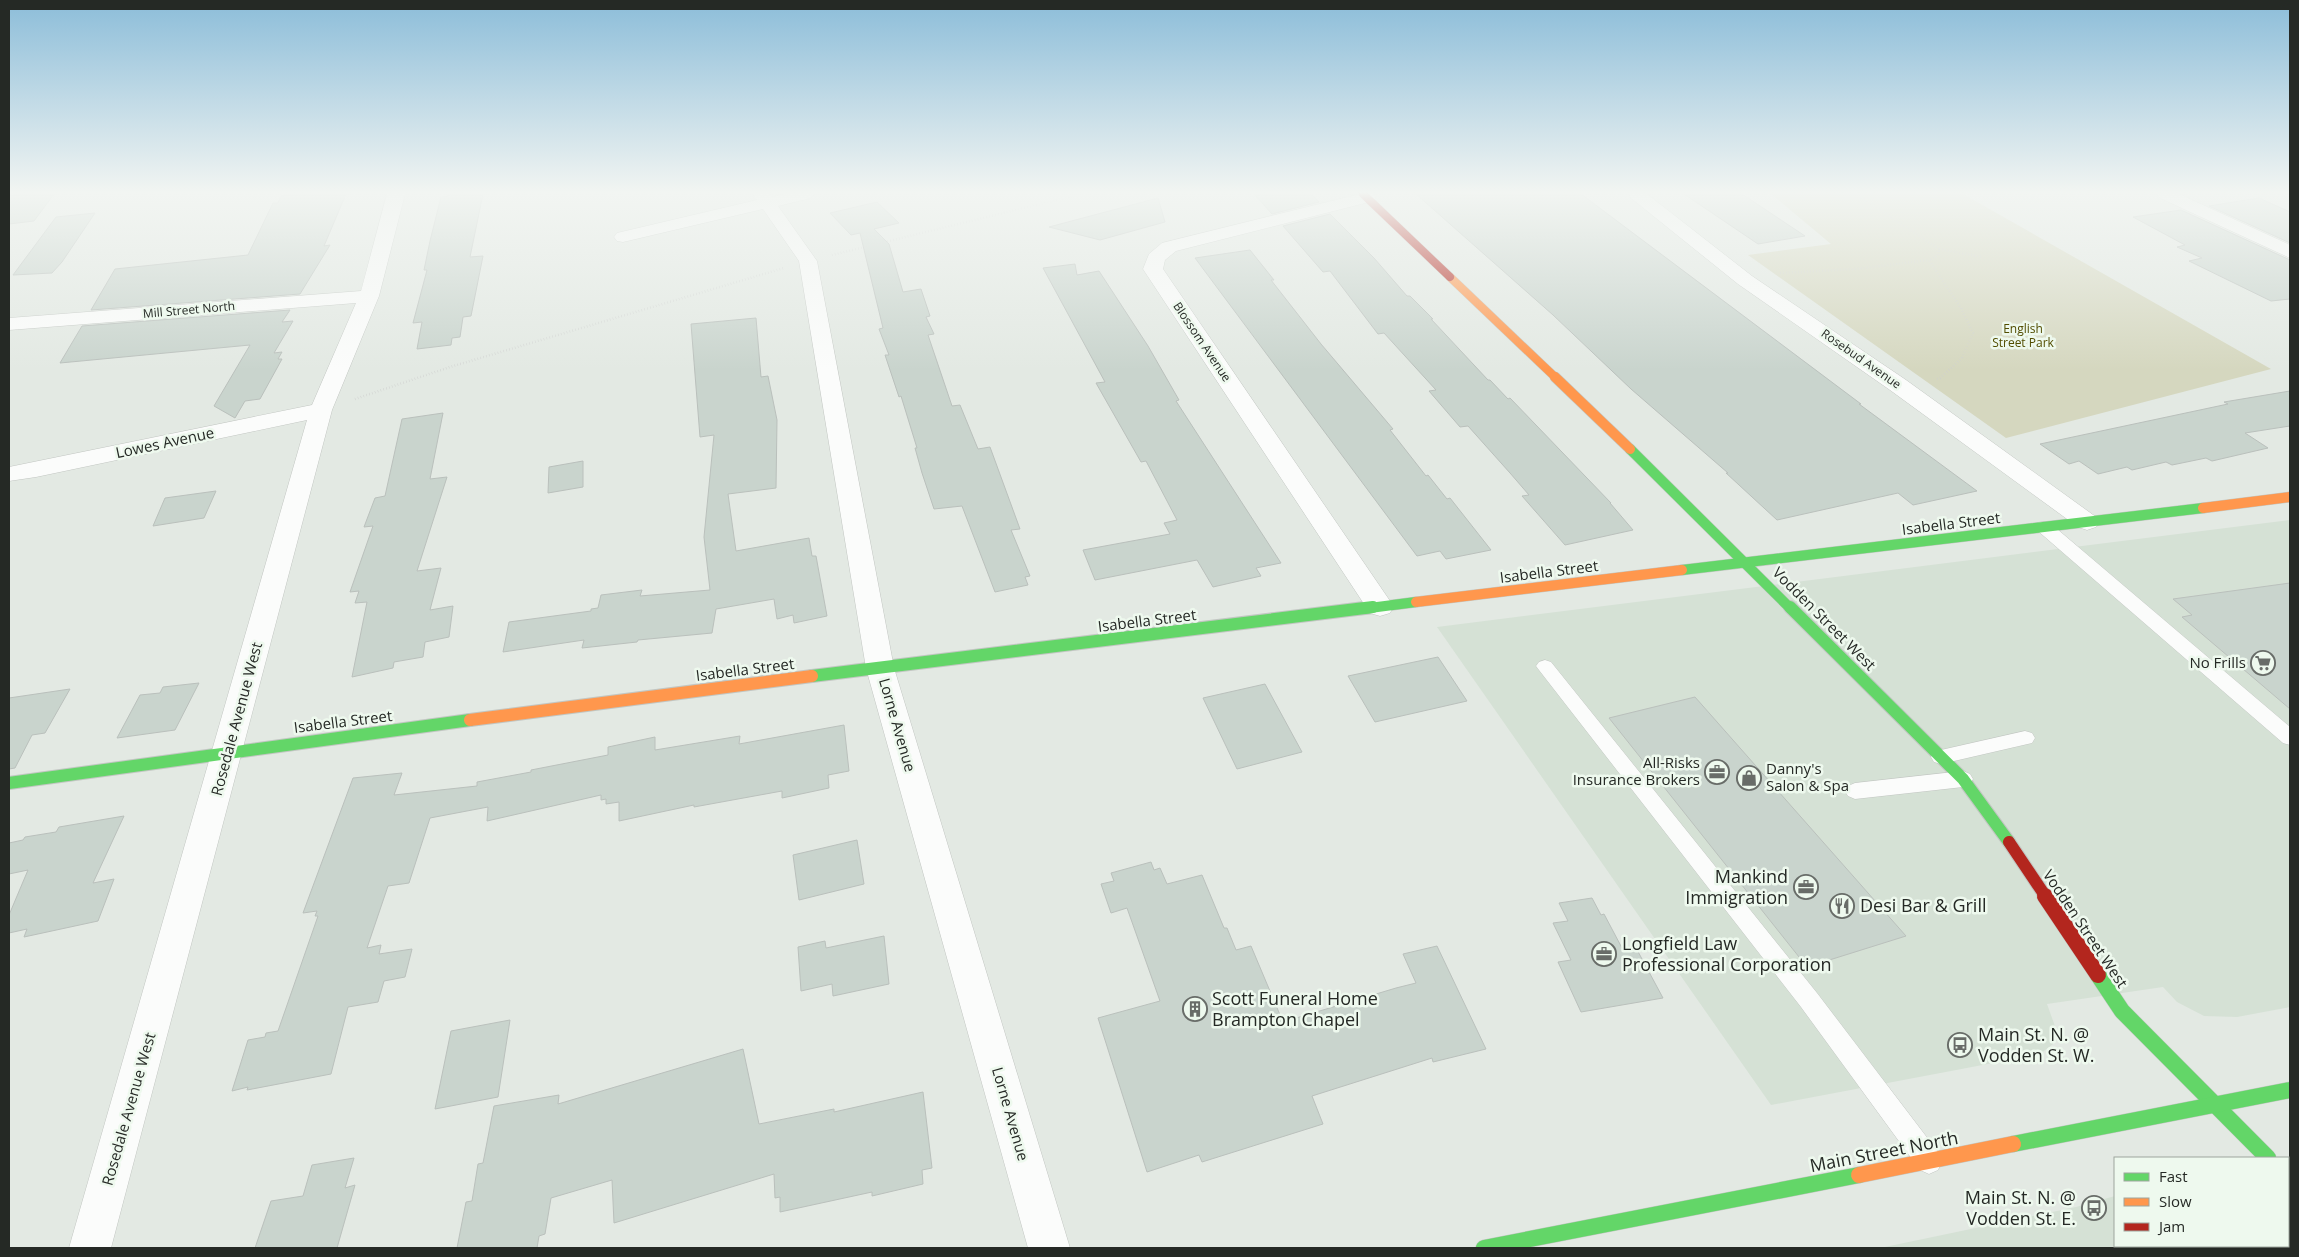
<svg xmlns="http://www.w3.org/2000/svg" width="2299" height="1257" font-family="'Open Sans',sans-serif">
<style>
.built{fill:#d5e1d5}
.green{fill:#d5d7bf}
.building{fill:#c9d4cd;stroke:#bac0bc}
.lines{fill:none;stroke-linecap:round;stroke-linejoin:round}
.lane-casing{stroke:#c2c6c2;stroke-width:1}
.street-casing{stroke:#c2c6c2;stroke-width:1}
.fast-far2-casing{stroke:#c2c6c2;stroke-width:11}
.fast-far1-casing{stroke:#c2c6c2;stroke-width:14}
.fast-casing{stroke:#c2c6c2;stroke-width:17}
.slow-far3-casing{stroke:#c2c6c2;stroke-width:9}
.slow-far2-casing{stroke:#c2c6c2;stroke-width:11}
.slow-far1-casing{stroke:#c2c6c2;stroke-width:14}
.slow-casing{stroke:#c2c6c2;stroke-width:17}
.jam-far2-casing{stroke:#c2c6c2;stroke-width:9}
.jam-far1-casing{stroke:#c2c6c2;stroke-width:14}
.jam-casing{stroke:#c2c6c2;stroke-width:17}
.path{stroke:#cfd0cf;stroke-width:2.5;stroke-dasharray:0.5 2.5;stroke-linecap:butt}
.lane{fill:#fbfcfb;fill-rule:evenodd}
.street{fill:#fbfcfb;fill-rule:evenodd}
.fast-far2{stroke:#63d668;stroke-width:10}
.fast-far1{stroke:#63d668;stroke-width:12}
.fast{stroke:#63d668;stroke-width:16}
.slow-far3{stroke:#ff974d;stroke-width:8}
.slow-far2{stroke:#ff974d;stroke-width:10}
.slow-far1{stroke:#ff974d;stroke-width:12}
.slow{stroke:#ff974d;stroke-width:16}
.jam-far2{stroke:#b3261e;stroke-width:8}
.jam-far1{stroke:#b3261e;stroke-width:12}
.jam{stroke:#b3261e;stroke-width:16}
.labels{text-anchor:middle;stroke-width:5;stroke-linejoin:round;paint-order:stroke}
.far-street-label{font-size:12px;fill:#252925;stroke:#eef9ee}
.far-park-label{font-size:12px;fill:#524d00;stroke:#eef9ee}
.street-label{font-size:15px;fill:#252925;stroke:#eef9ee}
.poi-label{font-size:15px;fill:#252925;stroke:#eef9ee;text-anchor:end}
.near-poi-label{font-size:18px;fill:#252925;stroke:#eef9ee;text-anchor:start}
.near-street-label{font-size:18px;fill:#252925;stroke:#eef9ee}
</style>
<rect width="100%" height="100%" fill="#e3e9e3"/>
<g class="built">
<path d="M2290,520V1007L2237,1017L2204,1016L2177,1002L2163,987L2047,1004L2056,1029L2053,1044L2040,1054L1771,1105L1437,627Z"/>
<path d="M2115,1196V1246H2279L2281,1248H1880L2076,1207Z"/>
</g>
<path class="green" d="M1771,194H1963L2271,369L2006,438L1748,255L1831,244Z"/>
<g class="building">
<path d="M27,194H54L34,221L9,224V196Z"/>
<path d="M301,194H346L324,246L330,245L300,294L91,310L115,269L248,255L273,203H278L281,196Z"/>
<path d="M449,194H483L470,257L483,256L471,316L463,317L460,337L452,338L451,345L417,349L422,322L413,323L427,270H424L430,241L441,197L449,196Z"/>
<path d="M1254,194H1311L1319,202L1272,214Z"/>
<path d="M1416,194H1581L1861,404H1859L1977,491L1913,505L1898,493L1777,520L1726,473H1728L1631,389L1553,315Z"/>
<path d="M1684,194H1742L1805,236L1758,244Z"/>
<path d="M1158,198L1165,222L1100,240L1049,227Z"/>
<path d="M2259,198L2290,212V243L2209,206Z"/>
<path d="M877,202L899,223L874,229L889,244L903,292L921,289L930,316L926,317L934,334L928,335L952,406L960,405L978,449L990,447L1020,529L1011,530L1030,576L1025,577L1028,585L995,592L962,506L934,509L922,473L915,448H917L901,396L899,397L885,355H889L879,329L883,328L860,233L851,235L830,213Z"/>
<path d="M2181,210L2290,260V299L2271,301L2189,261L2202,258L2177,247L2185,245L2133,217Z"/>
<path d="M95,213L62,262L52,273L13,275L56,217Z"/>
<path d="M1330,214L1374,258L1407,296H1410L1433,319H1431L1488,380H1490L1508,399L1510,398L1611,503H1610L1633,530L1565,545L1522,496L1529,495L1510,473L1468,426L1460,427L1429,391L1436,390L1384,333L1378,334L1330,271L1323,272L1283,226Z"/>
<path d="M1250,250L1274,280H1271L1321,344L1393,429L1390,430L1426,476L1428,475L1447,499L1450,498L1491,550L1446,559L1440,551L1417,556L1195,258Z"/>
<path d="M1075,264L1077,275L1099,271L1148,346L1179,400L1176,401L1281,563L1256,568L1261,576L1213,587L1197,560L1095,580L1083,550L1170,534L1164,523L1177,520L1146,461L1141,462L1096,383L1105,382L1043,268Z"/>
<path d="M290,310L282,322L293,321L274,353L282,352L278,359H282L260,399L245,401L235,418L214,406L250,345L60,363L82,326Z"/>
<path d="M756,318L761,377L768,376L777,420L776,488L728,494L736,551L809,538L812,556H816L827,616L794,623L793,615L777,619L774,599L716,609L712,633L638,640L637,642L582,648L584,640L503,652L509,622L591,611V609L598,608L601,595L642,590L640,596L710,590L704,537L714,435L700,437L691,324Z"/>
<path d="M2290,391V426L2245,433L2268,448L2212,461L2206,458L2172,465L2166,462L2132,470L2127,467L2098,474L2079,461L2069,464L2040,444L2228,404L2224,402Z"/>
<path d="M443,413L430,479L447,477L417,571L441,568L430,610L453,606L449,637L425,642L423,657L394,662L393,668L352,677L367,602L355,603L359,591L350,592L373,526L364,527L375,498L385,496L402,419Z"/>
<path d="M583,461V487L548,493L549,467Z"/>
<path d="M216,491L204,518L153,526L165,498Z"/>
<path d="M2290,583V709L2182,617L2192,615L2173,599Z"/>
<path d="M1438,657L1467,701L1375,722L1348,676Z"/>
<path d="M199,683L175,730L117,738L140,695L160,693L163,687Z"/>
<path d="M1265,684L1302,752L1237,769L1203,698Z"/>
<path d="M70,689L45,733L32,735L15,768L9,769V698Z"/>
<path d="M1695,697L1906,936L1807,967L1609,718Z"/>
<path d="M844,725L849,771L828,775L829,788L782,798V791L694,807V805L619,821V802L606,804V799L601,800V795L487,821L488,807L430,818L409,883L388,886L367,948L381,945L379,954L412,949L405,977L384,981L378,1002L348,1007L331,1074L247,1090L248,1087L232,1091L248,1040L265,1037L266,1033L278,1031L318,916H315L317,911L303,913L353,778L402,773L394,795L477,786V782L531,772V770L608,755V747L655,737V750L740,736L739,744Z"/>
<path d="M124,816L93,883L114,879L98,921L24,937L27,929L9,933V915L28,870L9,874V843L23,840L25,837L56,832L59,827Z"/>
<path d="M857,840L864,884L799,900L793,855Z"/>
<path d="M1151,862L1154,870L1160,868L1167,884L1202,875L1224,928H1227L1236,950L1251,946L1283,1022L1396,988L1416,983L1403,954L1437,946L1486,1049L1433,1062L1432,1058L1312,1096L1323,1124L1202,1162L1199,1155L1147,1172L1098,1018L1160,1001L1127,908L1111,913L1101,884L1114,881L1111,873Z"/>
<path d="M1592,898L1601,915L1604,914L1622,948L1635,946L1663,998L1581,1012L1558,962L1571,960L1553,923L1568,921L1559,903Z"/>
<path d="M884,936L889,984L833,996L832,984L801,991L798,947L825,941L826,948Z"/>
<path d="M510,1020L498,1097L435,1109L451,1031Z"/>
<path d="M743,1049L759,1124L834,1109V1112L923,1092L932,1168L922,1170L923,1184L872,1196V1192L780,1212V1197L775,1198L774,1174L614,1223L612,1180L551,1198L545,1234L539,1236L537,1248H457L466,1202L472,1201L478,1164L483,1163L494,1106L559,1095L558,1104Z"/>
<path d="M354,1158L345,1188L355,1185L337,1248H255L271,1201L303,1196L312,1165Z"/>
</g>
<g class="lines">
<defs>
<g id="lane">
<path d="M2044,522L2050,523L2290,727V745L2283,743L2038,531L2036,527L2038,523Z"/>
<path d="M1545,660L1551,662L1817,993L1938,1152L1942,1161L1938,1170L1929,1174L1920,1170L1801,1007L1539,670L1536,666L1539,662Z"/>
<path d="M2025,731L2032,733L2035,738L2032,743L1941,764L1934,762L1931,757L1934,752L1941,750Z"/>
<path d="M1963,771L1970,774L1973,779L1970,784L1963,787L1855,799L1848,796L1845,791L1848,786L1855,783Z"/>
</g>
<g id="street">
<path d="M387,194H405L379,296L332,410L111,1248H69L307,420L36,477L9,481V467L312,405L356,303L9,330V318L361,291Z"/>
<path d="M753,194H769L772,197L785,194H814L811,198L778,206L817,261L894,668L1070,1248H1028L866,668L799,261L763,209L623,242L617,241L614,237L617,233L757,200Z"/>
<path d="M1360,194H1373L1376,197L1373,201L1176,251L1165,260L1163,269L1390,601L1393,607L1390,613L1380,616L1370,613L1143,269L1149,254L1162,243Z"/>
<path d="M1629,194H1647L1752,276L1906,380L2096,517L2099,522L2096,527L2087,530L2078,527L1890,390L1738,284L1631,198Z"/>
<path d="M2157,194H2179L2290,245V258L2160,198Z"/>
</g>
<g id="fast-far2">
<path d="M1630,449L1791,609"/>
<path d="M1682,570L2203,508"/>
<path d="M1362,609L1416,602"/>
</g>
<g id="fast-far1">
<path d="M1790,607L1963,779L2009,842"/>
<path d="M812,676L1373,607"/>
<path d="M9,783L470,720"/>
</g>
<g id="fast">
<path d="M2098,975L2122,1011L2268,1158"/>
<path d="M2013,1144L2290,1090"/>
<path d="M2288,1178L2290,1181"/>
<path d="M1484,1248L1859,1175"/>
</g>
<path id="slow-far3" d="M1450,277L1556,378"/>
<g id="slow-far2">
<path d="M1555,377L1630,449"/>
<path d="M2203,508L2290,497"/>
<path d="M1416,602L1682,570"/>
</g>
<path id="slow-far1" d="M470,720L812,676"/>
<path id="slow" d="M1859,1175L2013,1144"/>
<path id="jam-far2" d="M1363,194L1450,277"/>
<path id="jam-far1" d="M2009,842L2046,897"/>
<path id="jam" d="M2045,896L2098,975"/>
</defs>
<use href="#lane" class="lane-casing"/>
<use href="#street" class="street-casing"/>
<use href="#fast-far2" class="fast-far2-casing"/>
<use href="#fast-far1" class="fast-far1-casing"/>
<use href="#fast" class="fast-casing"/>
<use href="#slow-far3" class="slow-far3-casing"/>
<use href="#slow-far2" class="slow-far2-casing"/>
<use href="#slow-far1" class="slow-far1-casing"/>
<use href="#slow" class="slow-casing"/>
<use href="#jam-far2" class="jam-far2-casing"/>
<use href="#jam-far1" class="jam-far1-casing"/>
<use href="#jam" class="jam-casing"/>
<g class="path">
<path d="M1856,194L1939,249L1938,255L1929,260L1961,308L1973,333L1962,358L1940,378L1936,379"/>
<path d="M1939,249L1982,257"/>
<path d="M832,255L1081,194"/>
<path d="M1780,273L1855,269L1929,260"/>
<path d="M355,399L450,367L784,268"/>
</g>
<use href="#lane" class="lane"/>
<use href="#street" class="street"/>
<use href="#fast-far2" class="fast-far2"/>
<use href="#fast-far1" class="fast-far1"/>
<use href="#fast" class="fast"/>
<use href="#slow-far3" class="slow-far3"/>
<use href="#slow-far2" class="slow-far2"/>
<use href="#slow-far1" class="slow-far1"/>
<use href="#slow" class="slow"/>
<use href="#jam-far2" class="jam-far2"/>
<use href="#jam-far1" class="jam-far1"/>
<use href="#jam" class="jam"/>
</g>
<linearGradient id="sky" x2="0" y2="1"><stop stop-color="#8cbdd9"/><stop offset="0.52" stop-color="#f2f5f2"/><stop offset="1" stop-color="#f2f5f2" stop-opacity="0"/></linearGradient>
<rect width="2299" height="370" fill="url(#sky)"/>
<defs>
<symbol id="supermarket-ring" viewBox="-11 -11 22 22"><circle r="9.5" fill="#eef9ee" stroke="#686c68" stroke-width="1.5"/><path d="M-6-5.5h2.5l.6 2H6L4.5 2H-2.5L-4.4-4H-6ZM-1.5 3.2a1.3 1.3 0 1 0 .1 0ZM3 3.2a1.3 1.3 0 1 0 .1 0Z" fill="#686c68"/></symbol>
<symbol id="office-ring" viewBox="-11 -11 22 22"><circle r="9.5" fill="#eef9ee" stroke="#686c68" stroke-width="1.5"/><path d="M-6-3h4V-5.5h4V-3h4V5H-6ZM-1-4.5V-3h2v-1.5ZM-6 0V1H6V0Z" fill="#686c68"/></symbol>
<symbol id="shop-ring" viewBox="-11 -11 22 22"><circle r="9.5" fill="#eef9ee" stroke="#686c68" stroke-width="1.5"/><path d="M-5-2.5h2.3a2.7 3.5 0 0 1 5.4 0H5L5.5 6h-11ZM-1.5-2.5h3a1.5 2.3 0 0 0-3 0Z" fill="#686c68"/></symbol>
<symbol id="restaurant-ring" viewBox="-11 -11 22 22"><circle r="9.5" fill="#eef9ee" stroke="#686c68" stroke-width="1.5"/><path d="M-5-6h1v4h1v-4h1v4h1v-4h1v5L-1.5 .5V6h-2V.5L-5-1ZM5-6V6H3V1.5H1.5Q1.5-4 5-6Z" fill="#686c68"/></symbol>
<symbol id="building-ring" viewBox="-11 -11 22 22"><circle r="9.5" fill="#eef9ee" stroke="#686c68" stroke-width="1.5"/><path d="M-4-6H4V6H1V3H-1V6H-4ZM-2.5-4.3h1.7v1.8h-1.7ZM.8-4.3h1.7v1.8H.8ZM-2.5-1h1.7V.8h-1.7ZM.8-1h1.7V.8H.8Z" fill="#686c68"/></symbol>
<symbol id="bus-ring" viewBox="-11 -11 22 22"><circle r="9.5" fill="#eef9ee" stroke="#686c68" stroke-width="1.5"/><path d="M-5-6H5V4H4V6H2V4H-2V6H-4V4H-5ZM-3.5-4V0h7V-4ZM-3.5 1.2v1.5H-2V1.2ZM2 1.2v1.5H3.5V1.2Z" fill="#686c68"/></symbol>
</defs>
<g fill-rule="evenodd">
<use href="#supermarket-ring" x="2249" y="649" width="28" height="28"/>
<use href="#office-ring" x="1703" y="758" width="28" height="28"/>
<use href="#shop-ring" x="1735" y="764" width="28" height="28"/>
<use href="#office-ring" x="1792" y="873" width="28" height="28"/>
<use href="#restaurant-ring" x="1828" y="892" width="28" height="28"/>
<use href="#office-ring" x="1590" y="940" width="28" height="28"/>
<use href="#building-ring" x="1181" y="995" width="28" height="28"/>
<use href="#bus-ring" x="1946" y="1031" width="28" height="28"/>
<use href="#bus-ring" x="2080" y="1194" width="28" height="28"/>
</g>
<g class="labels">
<g class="far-street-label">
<text transform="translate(189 310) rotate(-5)" y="4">Mill Street North</text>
<text transform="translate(1202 342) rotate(56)" y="4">Blossom Avenue</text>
<text transform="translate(1861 359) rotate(35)" y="4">Rosebud Avenue</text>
</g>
<g class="far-park-label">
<text x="2023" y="333">English<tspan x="2023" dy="14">Street Park</tspan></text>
</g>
<g class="street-label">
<text transform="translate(165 443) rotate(-12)" y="5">Lowes Avenue</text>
<text transform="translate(1951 524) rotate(-7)" y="5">Isabella Street</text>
<text transform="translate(1549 572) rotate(-7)" y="5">Isabella Street</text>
<text transform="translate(1824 619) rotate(45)" y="5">Vodden Street West</text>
<text transform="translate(1147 621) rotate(-7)" y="5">Isabella Street</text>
<text transform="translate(745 670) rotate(-7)" y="5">Isabella Street</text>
<text transform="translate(237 719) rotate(-75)" y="5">Rosedale Avenue West</text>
<text transform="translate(343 722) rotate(-7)" y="5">Isabella Street</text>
<text transform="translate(897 725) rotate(74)" y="5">Lorne Avenue</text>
<text transform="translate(2085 929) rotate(56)" y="5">Vodden Street West</text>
<text transform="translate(129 1109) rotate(-74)" y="5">Rosedale Avenue West</text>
<text transform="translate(1010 1114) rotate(74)" y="5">Lorne Avenue</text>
</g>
<g class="poi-label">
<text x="2246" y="668">No Frills</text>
<text x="1700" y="768">All-Risks<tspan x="1700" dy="17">Insurance Brokers</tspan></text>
<text x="1766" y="774" text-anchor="start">Danny's<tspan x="1766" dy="17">Salon &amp; Spa</tspan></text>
</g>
<g class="near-poi-label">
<text x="1788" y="883" text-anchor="end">Mankind<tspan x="1788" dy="21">Immigration</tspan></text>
<text x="1860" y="912">Desi Bar &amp; Grill</text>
<text x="1622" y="950">Longfield Law<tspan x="1622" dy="21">Professional Corporation</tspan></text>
<text x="1212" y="1005">Scott Funeral Home<tspan x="1212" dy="21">Brampton Chapel</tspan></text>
<text x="1978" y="1041">Main St. N. @<tspan x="1978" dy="21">Vodden St. W.</tspan></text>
<text x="2076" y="1204" text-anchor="end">Main St. N. @<tspan x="2076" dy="21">Vodden St. E.</tspan></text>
</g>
<g class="near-street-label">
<text transform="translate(1884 1152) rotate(-11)" y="6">Main Street North</text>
</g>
</g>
<rect width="2299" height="1257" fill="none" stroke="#252925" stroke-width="20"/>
<rect x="2114" y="1157" width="175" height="90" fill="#eef9ee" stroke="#9ea69e"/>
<rect x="2124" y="1173" width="25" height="8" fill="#63d668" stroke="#9ea69e"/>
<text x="2159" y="1182" font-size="15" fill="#252925">Fast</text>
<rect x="2124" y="1198" width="25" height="8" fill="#ff974d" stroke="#9ea69e"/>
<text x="2159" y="1207" font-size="15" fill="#252925">Slow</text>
<rect x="2124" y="1223" width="25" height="8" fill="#b3261e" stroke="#9ea69e"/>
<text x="2159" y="1232" font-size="15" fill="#252925">Jam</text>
</svg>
